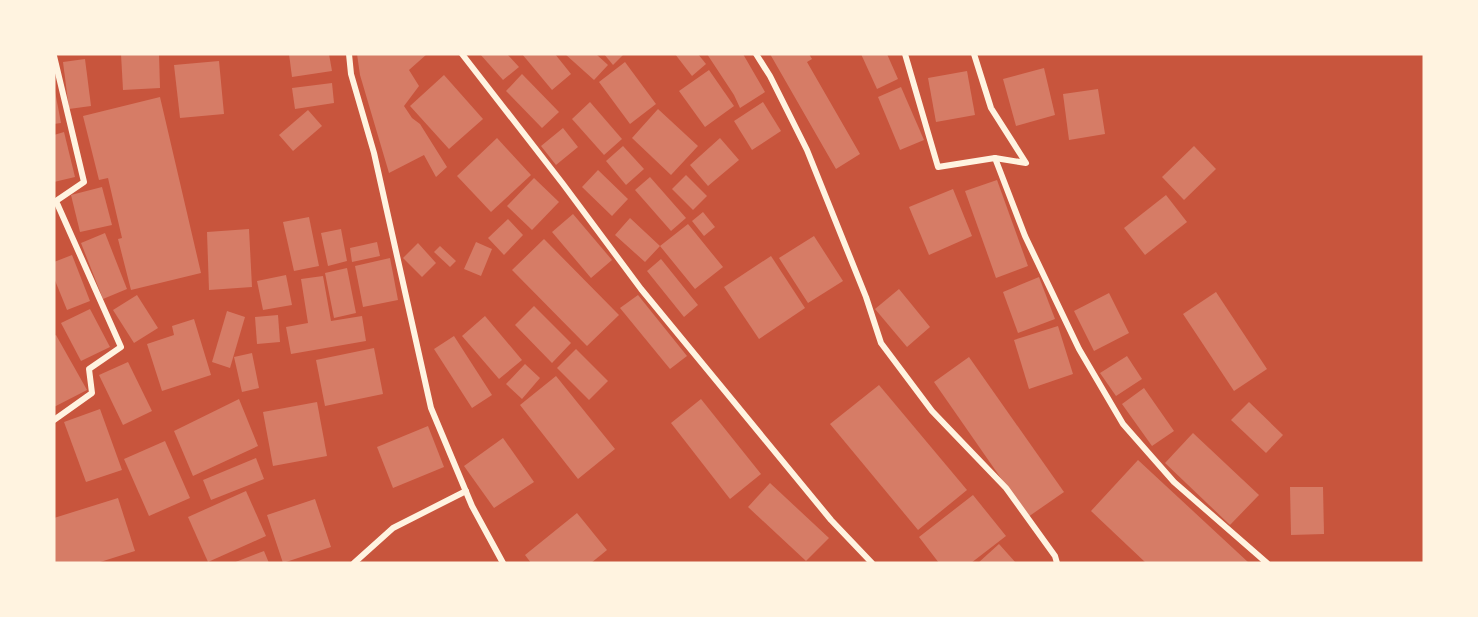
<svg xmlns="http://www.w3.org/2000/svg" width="1478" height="617" font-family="'Open Sans',sans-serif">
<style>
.building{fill:#d67c66}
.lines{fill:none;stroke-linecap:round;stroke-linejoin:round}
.minor{stroke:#fff3e0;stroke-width:6}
</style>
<rect width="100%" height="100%" fill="#c8553d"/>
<g class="building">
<path d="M121,54H159L160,88L123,90Z"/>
<path d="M289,54H329L332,71L292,77Z"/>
<path d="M357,54H427L409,70L419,86L404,106L412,118L420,124L447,167L436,177L424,155L389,173L360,75Z"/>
<path d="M480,54H507L519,67L503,80Z"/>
<path d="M522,54H555L571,74L552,90Z"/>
<path d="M565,54H596L608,65L594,80Z"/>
<path d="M604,54H624L613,65Z"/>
<path d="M675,54H698L706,64L692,76Z"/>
<path d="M707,54H743L765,92L740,108L734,95Z"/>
<path d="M770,54H809L812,59L807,62L860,154L836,169Z"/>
<path d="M861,54H887L898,79L877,89Z"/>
<path d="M85,59L91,106L69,109L63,62Z"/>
<path d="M219,61L224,114L180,118L174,65Z"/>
<path d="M625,62L656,104L630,124L599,82Z"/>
<path d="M1044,68L1055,115L1016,126L1003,79Z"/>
<path d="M709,70L734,106L705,127L679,91Z"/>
<path d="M967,71L975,115L936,122L928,78Z"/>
<path d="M522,74L559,112L542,128L506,91Z"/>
<path d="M444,75L483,119L449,149L410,106Z"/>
<path d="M332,83L334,103L295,109L292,88Z"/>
<path d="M54,86L61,123L54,124Z"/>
<path d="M901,87L924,140L900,150L878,97Z"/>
<path d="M1098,89L1105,134L1069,140L1063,94Z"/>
<path d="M160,97L201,273L131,290L118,239L122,238L108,178L99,180L83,116Z"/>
<path d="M590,102L622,139L604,155L572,119Z"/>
<path d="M763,102L781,131L752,150L734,121Z"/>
<path d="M658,109L698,146L671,175L632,138Z"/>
<path d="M308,110L322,126L293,151L279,135Z"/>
<path d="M563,128L578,147L556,165L541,146Z"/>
<path d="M64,132L75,177L54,182V135Z"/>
<path d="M497,138L531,175L491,212L457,176Z"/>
<path d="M720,138L739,160L708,186L690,165Z"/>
<path d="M623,146L644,169L626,185L606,161Z"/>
<path d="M1194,146L1216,169L1184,200L1162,177Z"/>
<path d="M598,170L628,199L612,216L582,187Z"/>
<path d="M686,175L707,196L693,210L672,189Z"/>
<path d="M650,177L686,218L671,231L635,190Z"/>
<path d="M534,178L559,202L532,230L507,206Z"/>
<path d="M997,180L1028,266L996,278L965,191Z"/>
<path d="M102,187L112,225L80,232L71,195Z"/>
<path d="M953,189L972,236L929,255L909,207Z"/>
<path d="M1166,195L1187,222L1145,255L1124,228Z"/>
<path d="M703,212L715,227L704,236L692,221Z"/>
<path d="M573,214L612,260L591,278L552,232Z"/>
<path d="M309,217L319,266L294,271L283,222Z"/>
<path d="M630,218L660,246L688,224L723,267L695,289L660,246L645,262L615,235Z"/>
<path d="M508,219L523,235L504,255L488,238Z"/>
<path d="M249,229L252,287L209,290L207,232Z"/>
<path d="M341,229L347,261L328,266L321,233Z"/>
<path d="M105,233L127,289L103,299L81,243Z"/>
<path d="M814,236L843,281L808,303L779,258Z"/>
<path d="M544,239L619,315L587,346L512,270Z"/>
<path d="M377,242L380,256L352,262L350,248Z"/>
<path d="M476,242L492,249L481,276L464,269Z"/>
<path d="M418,243L436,263L422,277L403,258Z"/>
<path d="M440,246L456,261L450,267L434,252Z"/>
<path d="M72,255L90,301L67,310L54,278V262Z"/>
<path d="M771,256L805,308L759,339L724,287Z"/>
<path d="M390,258L398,300L363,307L355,266Z"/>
<path d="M661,259L698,305L684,317L647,271Z"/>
<path d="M347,268L356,313L334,318L325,273Z"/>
<path d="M286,275L292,305L263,310L257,281Z"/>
<path d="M323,276L331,321L362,316L366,341L291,354L286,327L308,323L301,279Z"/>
<path d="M1039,277L1055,319L1018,333L1003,292Z"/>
<path d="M899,289L930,327L907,347L875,309Z"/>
<path d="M1216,292L1267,369L1234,391L1183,314Z"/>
<path d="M1109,293L1129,333L1094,351L1074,311Z"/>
<path d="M137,295L158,328L134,343L113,310Z"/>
<path d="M638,295L687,356L670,369L620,308Z"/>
<path d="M534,306L571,343L552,363L515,325Z"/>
<path d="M90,309L110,347L81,361L61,323Z"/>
<path d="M227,311L245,317L230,368L212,362Z"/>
<path d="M278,315L280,342L257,344L255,317Z"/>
<path d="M485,316L522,360L499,379L462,336Z"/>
<path d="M194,319L211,375L162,391L147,344L174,335L172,326Z"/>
<path d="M1058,326L1073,374L1029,389L1014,340Z"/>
<path d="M56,335L87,390L54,407V336Z"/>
<path d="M454,336L492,395L472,408L434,349Z"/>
<path d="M374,348L383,394L325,406L316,360Z"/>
<path d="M576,349L608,381L589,400L557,368Z"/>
<path d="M252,353L259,388L242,392L234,357Z"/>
<path d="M1127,356L1142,379L1116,396L1100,373Z"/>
<path d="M969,357L1064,492L1028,517L934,382Z"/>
<path d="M128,362L152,411L123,425L99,375Z"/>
<path d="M525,364L540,378L522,399L506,384Z"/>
<path d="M556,376L615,449L578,479L520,405Z"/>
<path d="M879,385L967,490L918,530L830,424Z"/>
<path d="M1144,388L1174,431L1152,446L1122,404Z"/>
<path d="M239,399L258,446L193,476L174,431Z"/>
<path d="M701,399L761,474L730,499L671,423Z"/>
<path d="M317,402L327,456L273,466L263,412Z"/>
<path d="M1249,402L1283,435L1266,453L1231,420Z"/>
<path d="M100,409L122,470L86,482L64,422Z"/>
<path d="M428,426L444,467L393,488L377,447Z"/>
<path d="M1193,433L1259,495L1230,525L1165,463Z"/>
<path d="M503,438L534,482L494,508L464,466Z"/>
<path d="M165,441L190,498L149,516L124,459Z"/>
<path d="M256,458L264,479L211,500L203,480Z"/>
<path d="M1138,460L1207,524L1249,563H1146L1091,511Z"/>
<path d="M770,483L829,538L806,561L748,507Z"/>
<path d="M1290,487H1323L1324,534L1291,535Z"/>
<path d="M246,491L266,536L208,562L188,517Z"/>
<path d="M973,495L1006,536L971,563H939L919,537Z"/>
<path d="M118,498L135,551L97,563H55L54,518Z"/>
<path d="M315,499L331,547L283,563L267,515Z"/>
<path d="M577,513L607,550L591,563H531L525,555Z"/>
<path d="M999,544L1016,563H978Z"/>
<path d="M264,551L269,563H233Z"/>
</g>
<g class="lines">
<g class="minor">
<path d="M349,54L351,74L374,153L431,408L472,506L503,563"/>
<path d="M462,54L563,184L641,289L831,520L872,563"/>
<path d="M756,54L770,76L807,150L866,297L881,343L932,411L1006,488L1055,556L1057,563"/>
<path d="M905,54L938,167L995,158L1025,236L1079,349L1123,424L1174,482L1267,563"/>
<path d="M974,54L991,108L1026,163L995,158"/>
<path d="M54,56L84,182L56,201L121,347L89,369L92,393L54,420"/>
<path d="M354,563L393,528L466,491"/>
</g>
</g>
<rect width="1478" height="617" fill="none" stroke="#fff3e0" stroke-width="111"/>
</svg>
